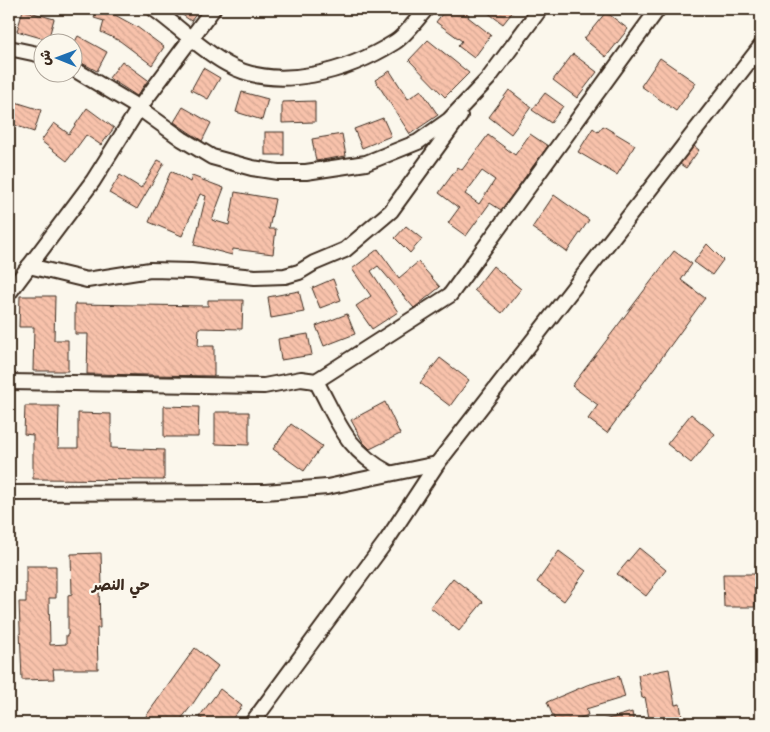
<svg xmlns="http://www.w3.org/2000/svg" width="770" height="732" font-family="'Shantell Sans','Playpen Sans Arabic',sans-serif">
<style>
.building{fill:url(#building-back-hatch);stroke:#3b2a1e;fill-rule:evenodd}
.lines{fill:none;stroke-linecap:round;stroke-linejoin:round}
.minor-casing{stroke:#3b2a1e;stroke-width:18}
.minor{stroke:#fbf7ec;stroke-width:14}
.labels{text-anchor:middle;stroke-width:4.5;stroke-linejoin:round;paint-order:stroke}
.neighbourhood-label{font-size:15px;font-weight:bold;fill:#3b2a1e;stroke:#fbf7ec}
</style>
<defs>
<pattern id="building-back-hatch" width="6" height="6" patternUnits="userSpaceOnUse" patternTransform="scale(1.25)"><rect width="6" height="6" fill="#f8c2ab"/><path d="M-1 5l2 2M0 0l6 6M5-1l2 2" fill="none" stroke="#d6a793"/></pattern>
</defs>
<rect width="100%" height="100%" fill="#fbf7ec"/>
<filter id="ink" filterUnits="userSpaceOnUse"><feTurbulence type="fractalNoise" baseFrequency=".02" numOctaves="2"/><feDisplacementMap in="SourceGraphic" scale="10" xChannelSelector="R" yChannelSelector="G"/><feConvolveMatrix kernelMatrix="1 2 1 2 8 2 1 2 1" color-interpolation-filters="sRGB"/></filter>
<g filter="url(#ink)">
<g class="building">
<path d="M99,9H104L137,27L164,47L152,65L120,41L101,32L104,21L94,18Z"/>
<path d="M174,9H200L191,21Z"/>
<path d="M446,9H461L469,15L468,17L491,35L474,58L458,46L462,41L436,22Z"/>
<path d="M483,9H515L503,24Z"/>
<path d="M23,10L54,19L48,40L17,31Z"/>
<path d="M606,12L628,29L606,57L584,39Z"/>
<path d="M78,36L107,52L97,71L72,58V47Z"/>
<path d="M428,40L469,73L445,97L409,60Z"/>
<path d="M573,54L597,72L577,98L553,80Z"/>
<path d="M660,58L696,83L676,111L641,86Z"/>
<path d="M122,61L148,80L137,96L109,78Z"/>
<path d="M203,68L220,78L208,99L191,90Z"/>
<path d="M390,71L408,99L421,90L438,115L410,134L375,80Z"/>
<path d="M509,90L531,107L511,134L489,117Z"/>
<path d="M242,92L268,99L262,120L236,112Z"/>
<path d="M545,93L563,106L551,123L532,110Z"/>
<path d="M9,100L41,110L34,132L9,123Z"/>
<path d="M315,101V122L282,123V102Z"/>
<path d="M183,107L211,123L202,141L174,122Z"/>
<path d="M87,108L114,128L101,145L86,135L67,161L41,141L54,123L69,134Z"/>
<path d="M383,118L391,136L362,148L354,129Z"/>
<path d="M603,126L635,145L617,175L578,152L593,128L598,132Z"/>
<rect x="265" y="132" width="19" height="23"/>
<path d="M342,134L346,156L316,161L312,139Z"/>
<path d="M530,134L548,146L501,210L490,203L466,236L448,223L459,208L439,193L458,167L462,170L488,135L515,155ZM482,171L495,180L479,204L465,194Z"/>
<path d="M694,146L699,150L686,168L680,164Z"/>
<path d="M158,160L164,163L137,209L109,193L120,175L141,188Z"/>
<path d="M171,171L190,182L192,176L224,188L212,220L229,225L235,192L275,199L269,229H276L273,254L233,249L232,255L194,245L206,196L200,194L182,236L149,222Z"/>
<path d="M554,195L589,220L567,252L532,228Z"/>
<path d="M406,226L422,239L410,253L395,238Z"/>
<path d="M707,244L723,260L712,275L694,262Z"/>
<path d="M378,249L399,278L418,262L440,287L414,308L378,266L371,271L398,312L372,329L356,306L371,296L352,269Z"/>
<path d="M674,251L692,264L681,280L705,298L607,433L588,419L598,405L572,386Z"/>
<path d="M493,266L521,289L502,313L474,290Z"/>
<path d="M333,279L341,300L320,308L312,288Z"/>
<path d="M299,291L304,312L271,318L268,297Z"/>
<path d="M20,296H55L54,340H68V371H33L34,327H19Z"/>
<path d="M208,300H243L242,329L199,328L198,346H214V376L87,374L88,334H75V304L208,306Z"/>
<path d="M347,314L355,334L324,346L316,326Z"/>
<path d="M308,334L312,355L281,360L278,339Z"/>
<path d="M440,358L469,380L450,406L420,383Z"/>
<path d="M385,402L400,434L370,449L363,442L351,420Z"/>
<path d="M25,406H59L58,448H78V413L111,414V448L164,450V480L33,479V435L24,434Z"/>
<path d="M164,406L199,407L198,437H164Z"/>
<path d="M215,412H249V445L215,444Z"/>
<path d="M691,414L715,434L691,463L667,444Z"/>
<path d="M291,424L322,446L304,471L273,449Z"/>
<path d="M639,548L666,570L646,596L617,574Z"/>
<path d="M559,551L586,571L564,601L537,582Z"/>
<path d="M101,553L102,586H99L100,628H97L98,669H53L54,679L22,680L19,602H26V566H56V598H49L50,645L66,644V635H68V595L72,594L71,554Z"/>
<path d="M723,574H755V607H724Z"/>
<path d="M453,578L483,602L459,631L430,607Z"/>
<path d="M195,648L218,666L192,705L178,723H141Z"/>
<path d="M669,669L675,705L680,704L683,723H650L645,697L642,698L638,675Z"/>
<path d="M619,676L625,697L586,709L588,715L568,723H556L547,702L587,685Z"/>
<path d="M220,689L242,706L229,723H208L199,717Z"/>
<path d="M632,712L634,723H601V721Z"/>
</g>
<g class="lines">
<defs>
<g id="minor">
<path d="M154,9C179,27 200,49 227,64C277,93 349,71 395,42C406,35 417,19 426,9"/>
<path d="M9,48L42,55"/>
<path d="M72,68L139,108L182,139L212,157L252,168L278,172H306L366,163L418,142L449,120L488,79L540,9"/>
<path d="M29,266L87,280L150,270L191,271L255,277L285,276L299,272L314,263L345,250L391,211L460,116"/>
<path d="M9,293L93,181L139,108L213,9"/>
<path d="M316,381C339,423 345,449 389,473"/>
<path d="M9,382L264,386L301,379L316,381L450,295L658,9"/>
<path d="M9,493L265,492L327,487L437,464"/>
<path d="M252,723L387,540L437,464L761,46"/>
</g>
</defs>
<use href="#minor" class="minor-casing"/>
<use href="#minor" class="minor"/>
</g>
</g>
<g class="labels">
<g class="neighbourhood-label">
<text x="121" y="590">حي النصر</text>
</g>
</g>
<rect width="770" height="732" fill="none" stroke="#fbf7ec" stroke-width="30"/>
<rect x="15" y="15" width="740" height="702" fill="none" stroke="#3b2a1e" stroke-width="2" filter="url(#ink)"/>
<g transform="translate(58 58) rotate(271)"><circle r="24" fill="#fbf7ec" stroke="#aea59a"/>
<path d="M0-4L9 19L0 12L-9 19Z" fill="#1f6fb2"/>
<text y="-8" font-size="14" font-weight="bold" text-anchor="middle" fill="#3b2a1e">ش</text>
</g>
</svg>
